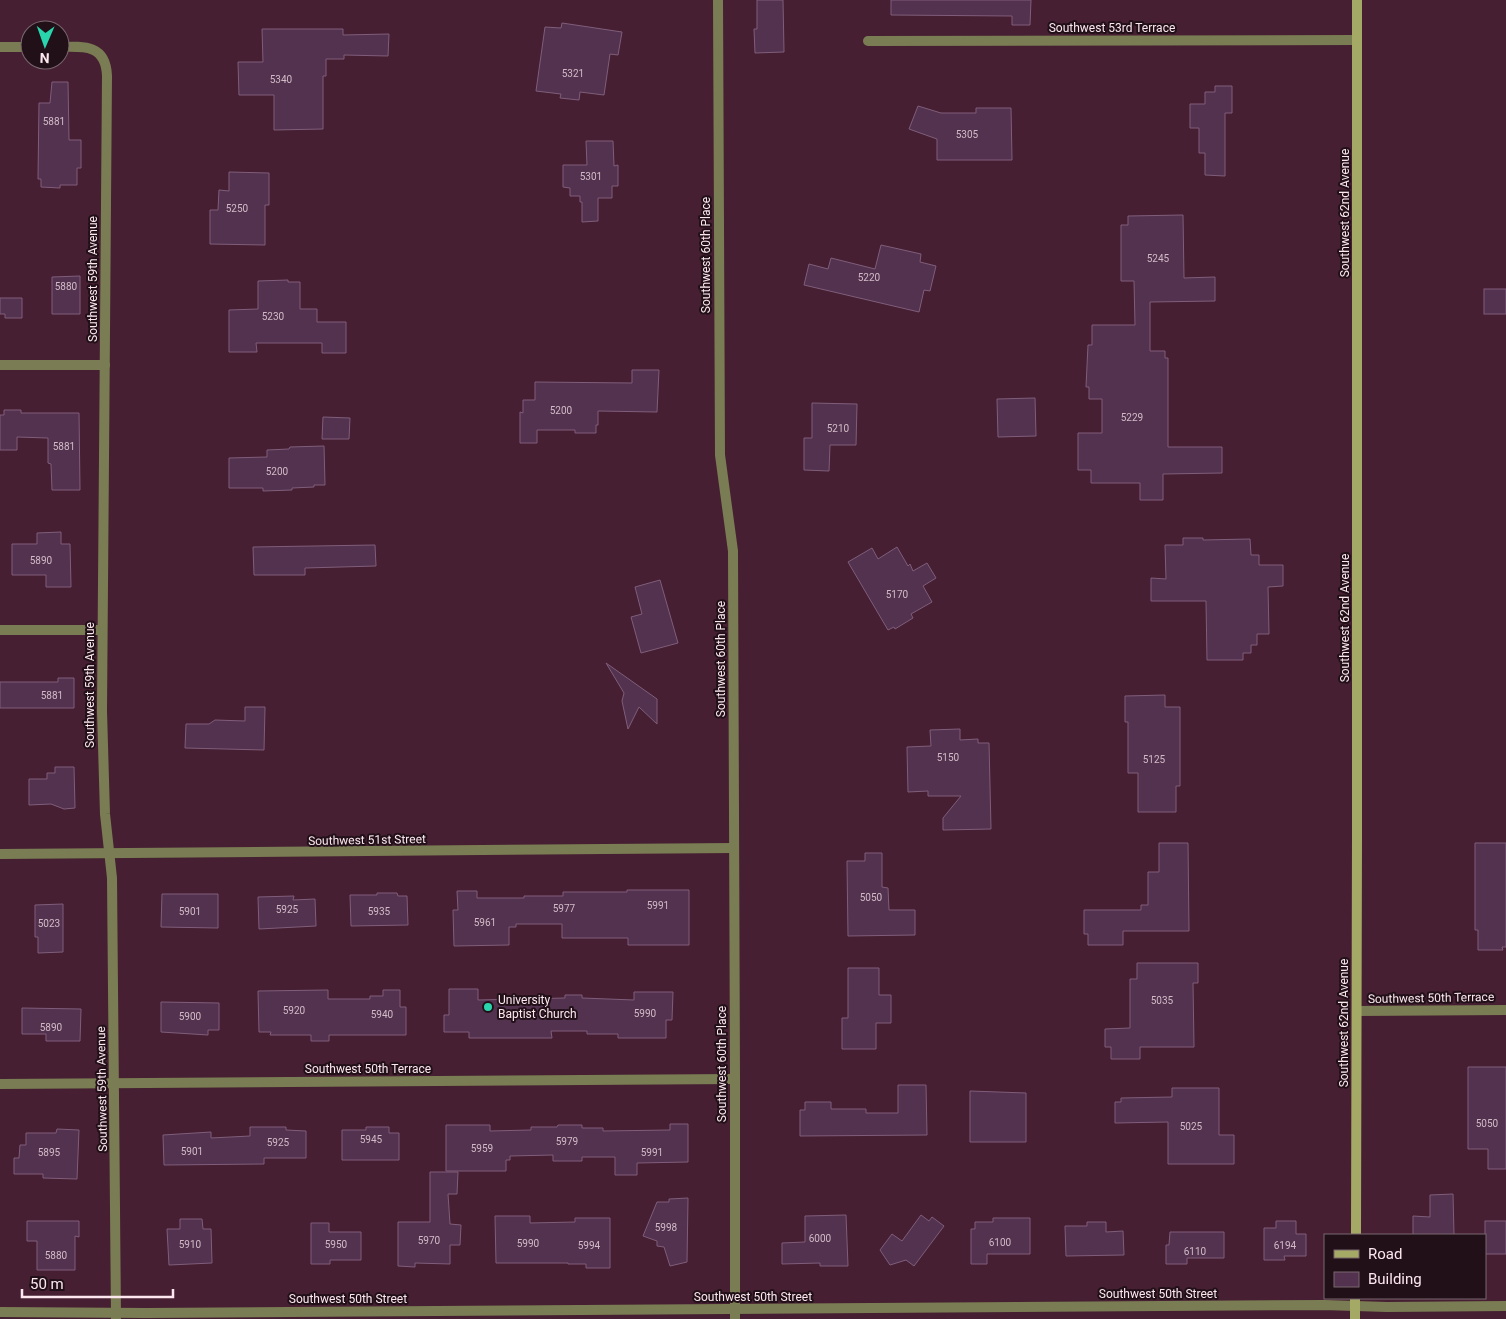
<svg xmlns="http://www.w3.org/2000/svg" width="1506" height="1319" font-family="Roboto,sans-serif">
<style>
.building{fill:#52324e;stroke:#805d7b}
.lines{fill:none;stroke-linecap:round;stroke-linejoin:round}
.street{stroke:#7a7d53;stroke-width:10}
.secondary{stroke:#a4a965;stroke-width:10}
.poi-dot{fill:#29d5ac;stroke:#221018;stroke-width:2}
.labels{text-anchor:middle;stroke-width:4;stroke-linejoin:round;paint-order:stroke}
.number-label{font-size:10px;fill:#d2bac7}
.street-label{font-size:12px;fill:#fce7ef;stroke:#221018}
.poi-label{font-size:12px;fill:#fce7ef;stroke:#221018;text-anchor:start}
</style>
<rect width="100%" height="100%" fill="#462032"/>
<g class="building">
<path d="M757,0H783L784,52L755,53L754,29H757Z"/>
<path d="M891,0H1031L1030,25H1012V16L891,15Z"/>
<path d="M562,23L622,32L618,55L610,54L604,95L580,92L579,100L560,98L561,94L536,91L545,27L561,28Z"/>
<path d="M262,29H343V35L389,34L388,56L344,55V59H326V76H323V129L274,130V95H239L238,62H263Z"/>
<path d="M52,82H68L69,140H81V168H77V185H60V188L41,187V179H38L39,103H50Z"/>
<path d="M1215,86H1232V113H1225V176L1205,175V153H1199V128H1190V104H1205V92H1215Z"/>
<path d="M918,106L941,113H976V108H1011L1012,160H937V139L909,129Z"/>
<path d="M586,141H613L614,166L618,165V186H612V198H598V221L582,222V202H580V196H570V188L563,187V165H587Z"/>
<path d="M229,172L269,173V205H265V245L210,244V210H218L219,190L229,191Z"/>
<path d="M1183,215L1184,278L1215,277V301L1150,302V351H1165V358H1168V447H1222V473L1163,474V500H1140V483H1091V470H1078V433H1102V399H1089V387H1086L1088,345H1092V325H1135L1134,281H1121V225H1128V216Z"/>
<path d="M881,245L921,254L920,262L936,266L930,291L924,290L919,312L804,285L809,264L828,269L831,258L875,269Z"/>
<path d="M80,276V314H52V277Z"/>
<path d="M288,280V282H300V309H317V322H346V353H322V343H256L257,352H229V310L258,309V281Z"/>
<rect x="1484" y="289" width="22" height="25"/>
<path d="M0,298H22V318H5V314H0Z"/>
<path d="M632,370H659L657,412L598,411V425H596V433H575V430H537V443H520V412L523,413V400H535V382L632,383Z"/>
<path d="M1035,398L1036,436L998,437L997,399Z"/>
<path d="M812,403L857,404L856,445H830L829,471L804,470V438H812Z"/>
<path d="M4,410H21V413H79L80,490H52L51,464L48,463V438L17,437V450H0V415H4Z"/>
<path d="M323,417L350,418L349,439H322Z"/>
<path d="M324,446L325,485H314V487L292,488V490L263,491V488H229V458L267,457V450L289,449L290,447Z"/>
<path d="M61,532V544H70L71,587H46V575H12V544H37V533Z"/>
<path d="M1183,538H1203V540L1250,539L1251,555H1259V565H1283V586L1268,587L1269,634H1257V645H1251V653H1243V660H1207L1206,601H1151V578L1166,579L1165,545H1183Z"/>
<path d="M375,545L376,566L305,568V575H254L253,547Z"/>
<path d="M897,547L908,566L910,564L913,571L927,563L936,578L923,586L932,602L911,614L913,618L895,629L894,627L888,630L848,562L872,548L878,559Z"/>
<path d="M660,580L678,643L641,653L631,617L642,614L635,587Z"/>
<path d="M606,663L657,699V724L639,707L628,729L622,701L624,693Z"/>
<path d="M58,678H74V708H0V682H58Z"/>
<path d="M1165,695V707H1180V786H1176V812H1138V773H1128V722H1125V696Z"/>
<path d="M245,707H265L264,750L185,748L186,724H209L215,720L245,721Z"/>
<path d="M960,729V740L978,739V743H989L991,829L943,830V818L961,796H928V791L908,792L907,747L931,746L930,730Z"/>
<path d="M55,767H74L75,808L64,809L51,804L29,805V779H47V773H55Z"/>
<path d="M1159,843H1188L1189,931H1123V945H1088V934H1084V910H1141V905H1148V872H1159Z"/>
<path d="M1475,843H1506V947H1502L1503,950H1478V930H1475Z"/>
<path d="M865,853H882V887L888,888L889,910H915V935L848,936L847,861H865Z"/>
<path d="M627,890H689V945H628V938H562V924H516V927H509V945L454,946L453,910H458L457,891H477V898H524V896H563V892H627Z"/>
<path d="M377,893H397L398,896H407L408,925L351,926L350,895H377Z"/>
<path d="M162,894H218V928L161,927Z"/>
<path d="M294,896L293,900L315,899L316,926L259,929L258,897Z"/>
<path d="M63,904V952L38,953V937H35V905Z"/>
<path d="M1137,963H1198V983H1193L1194,1047H1140V1059H1111V1047H1105V1029L1130,1028V979H1137Z"/>
<path d="M848,968H879V995H891V1023H876V1049H842V1018H848Z"/>
<path d="M449,989H478V1000L565,998V995H582V998L634,1000V992H673L672,1020H666V1038H618V1034H587V1031H551L552,1038H469V1032H444V1015H449Z"/>
<path d="M328,990V999H370V996H383V990H400V1007H406V1035H329V1041H311V1035H270L271,1032H259L258,991Z"/>
<path d="M161,1002L219,1003V1030H208V1035L161,1032Z"/>
<path d="M22,1008L81,1009L80,1041H46V1034H22Z"/>
<path d="M1468,1067H1506V1169H1488V1149H1468Z"/>
<path d="M898,1085H926L927,1135L800,1136V1110H805V1102H831V1109H866V1113H898Z"/>
<path d="M1172,1088H1219V1135H1234V1164H1168V1122L1115,1123V1102H1121V1098L1172,1097Z"/>
<path d="M970,1091L1026,1093V1142H970Z"/>
<path d="M670,1124H688V1162L637,1163V1175H615V1157H582V1161H553V1155L510,1156V1160H506V1171H446V1125H490V1131L531,1130V1127H557L558,1125H582V1128H603V1131L670,1130Z"/>
<path d="M250,1127H286V1130L306,1131V1158H264V1164L164,1165L163,1135L211,1132V1138L250,1136Z"/>
<path d="M366,1127H389V1133H399V1160H342V1130H366Z"/>
<path d="M57,1129L79,1130L77,1179L43,1178V1174H14V1158H19L20,1145H26V1133H56Z"/>
<path d="M430,1172H458L457,1194H448L450,1224L461,1225L460,1245H450V1264L415,1263V1267L398,1266V1222H430Z"/>
<path d="M1453,1194L1454,1235H1413V1216L1430,1217V1195Z"/>
<path d="M688,1198L687,1262L670,1266L664,1247L657,1246V1241L643,1236L657,1202H669V1199Z"/>
<path d="M846,1215L848,1266H820V1263L782,1264V1243L805,1242V1216Z"/>
<path d="M921,1215L929,1221L932,1217L944,1226L914,1266L906,1260L890,1265L880,1250L892,1234L902,1241Z"/>
<path d="M495,1216H530V1223L575,1222V1218H610V1268H586V1264H568V1263H496Z"/>
<path d="M993,1218H1030V1254H987V1264H971V1229H975V1222H993Z"/>
<path d="M180,1219H202L203,1229H211L212,1263L169,1265L167,1229H180Z"/>
<path d="M27,1221H79V1237L75,1236V1270H37V1241H27Z"/>
<path d="M1276,1221H1296V1234H1306V1256H1284L1285,1260H1264V1228H1276Z"/>
<rect x="1485" y="1221" width="21" height="33"/>
<path d="M1087,1222H1106V1232L1123,1231L1124,1255L1066,1256L1065,1226H1087Z"/>
<path d="M311,1223H329V1232H361V1260H330V1264H311Z"/>
<path d="M1170,1232H1224V1258H1187V1264H1166V1245H1169Z"/>
</g>
<g class="lines">
<g class="street">
<path d="M718,0L720,455L733,551L735,1079V1319"/>
<path d="M868,41L1357,40"/>
<path d="M0,47H30"/>
<path d="M60,47C85,46 106,45 107,76L102,711L105,814L112,878L116,1318"/>
<path d="M0,365H105"/>
<path d="M0,630H102"/>
<path d="M0,854L734,848"/>
<path d="M1357,1011L1506,1010"/>
<path d="M0,1084L735,1079"/>
<path d="M0,1312L146,1313L1324,1305L1387,1307L1506,1306"/>
</g>
<g class="secondary">
<path d="M1356,1235L1357,838V0"/>
<path d="M1355,1319V1298"/>
</g>
</g>
<circle class="poi-dot" cx="488" cy="1007" r="5"/>
<g class="labels">
<g class="number-label">
<text x="573" y="77">5321</text>
<text x="281" y="83">5340</text>
<text x="54" y="125">5881</text>
<text x="967" y="138">5305</text>
<text x="591" y="180">5301</text>
<text x="237" y="212">5250</text>
<text x="1158" y="262">5245</text>
<text x="869" y="281">5220</text>
<text x="66" y="290">5880</text>
<text x="273" y="320">5230</text>
<text x="561" y="414">5200</text>
<text x="1132" y="421">5229</text>
<text x="838" y="432">5210</text>
<text x="64" y="450">5881</text>
<text x="277" y="475">5200</text>
<text x="41" y="564">5890</text>
<text x="897" y="598">5170</text>
<text x="52" y="699">5881</text>
<text x="948" y="761">5150</text>
<text x="1154" y="763">5125</text>
<text x="871" y="901">5050</text>
<text x="658" y="909">5991</text>
<text x="564" y="912">5977</text>
<text x="287" y="913">5925</text>
<text x="190" y="915">5901</text>
<text x="379" y="915">5935</text>
<text x="485" y="926">5961</text>
<text x="49" y="927">5023</text>
<text x="1162" y="1004">5035</text>
<text x="294" y="1014">5920</text>
<text x="645" y="1017">5990</text>
<text x="382" y="1018">5940</text>
<text x="190" y="1020">5900</text>
<text x="51" y="1031">5890</text>
<text x="1487" y="1127">5050</text>
<text x="1191" y="1130">5025</text>
<text x="371" y="1143">5945</text>
<text x="567" y="1145">5979</text>
<text x="278" y="1146">5925</text>
<text x="482" y="1152">5959</text>
<text x="192" y="1155">5901</text>
<text x="49" y="1156">5895</text>
<text x="652" y="1156">5991</text>
<text x="666" y="1231">5998</text>
<text x="820" y="1242">6000</text>
<text x="429" y="1244">5970</text>
<text x="1000" y="1246">6100</text>
<text x="528" y="1247">5990</text>
<text x="190" y="1248">5910</text>
<text x="336" y="1248">5950</text>
<text x="589" y="1249">5994</text>
<text x="1285" y="1249">6194</text>
<text x="1195" y="1255">6110</text>
<text x="56" y="1259">5880</text>
</g>
<g class="street-label">
<text x="1112" y="32">Southwest 53rd Terrace</text>
<text transform="translate(1345 213) rotate(-90)" y="4">Southwest 62nd Avenue</text>
<text transform="translate(706 255) rotate(-90)" y="4">Southwest 60th Place</text>
<text transform="translate(93 279) rotate(-90)" y="4">Southwest 59th Avenue</text>
<text transform="translate(1345 618) rotate(-90)" y="4">Southwest 62nd Avenue</text>
<text transform="translate(721 659) rotate(-90)" y="4">Southwest 60th Place</text>
<text transform="translate(90 685) rotate(-90)" y="4">Southwest 59th Avenue</text>
<text transform="translate(367 840) rotate(-1)" y="4">Southwest 51st Street</text>
<text transform="translate(1431 998) rotate(-1)" y="4">Southwest 50th Terrace</text>
<text transform="translate(1344 1023) rotate(-90)" y="4">Southwest 62nd Avenue</text>
<text transform="translate(722 1064) rotate(-90)" y="4">Southwest 60th Place</text>
<text x="368" y="1073">Southwest 50th Terrace</text>
<text transform="translate(102 1089) rotate(-91)" y="4">Southwest 59th Avenue</text>
<text x="1158" y="1298">Southwest 50th Street</text>
<text x="753" y="1301">Southwest 50th Street</text>
<text x="348" y="1303">Southwest 50th Street</text>
</g>
<g class="poi-label">
<text x="498" y="1004">University<tspan x="498" dy="14">Baptist Church</tspan></text>
</g>
</g>
<rect x="1324" y="1234" width="162" height="65" fill="#221018" stroke="#79666e"/>
<rect x="1334" y="1250" width="25" height="8" fill="#a4a965" stroke="#79666e"/>
<text x="1368" y="1259" font-size="15" fill="#fce7ef">Road</text>
<rect x="1334" y="1272" width="25" height="15" fill="#52324e" stroke="#79666e"/>
<text x="1368" y="1284" font-size="15" fill="#fce7ef">Building</text>
<g transform="translate(45 45) rotate(182)"><circle r="24" fill="#221018" stroke="#79666e"/>
<path d="M0-4L9 19L0 12L-9 19Z" fill="#29d5ac"/>
<text y="-8" font-size="14" font-weight="bold" text-anchor="middle" fill="#fce7ef">N</text>
</g>
<path d="M22 1289v8h151v-8" fill="none" stroke="#fce7ef" stroke-width="2.5"/>
<text x="30" y="1289" font-size="15" fill="#fce7ef" stroke="#221018" stroke-width="4" paint-order="stroke">50 m</text>
</svg>
